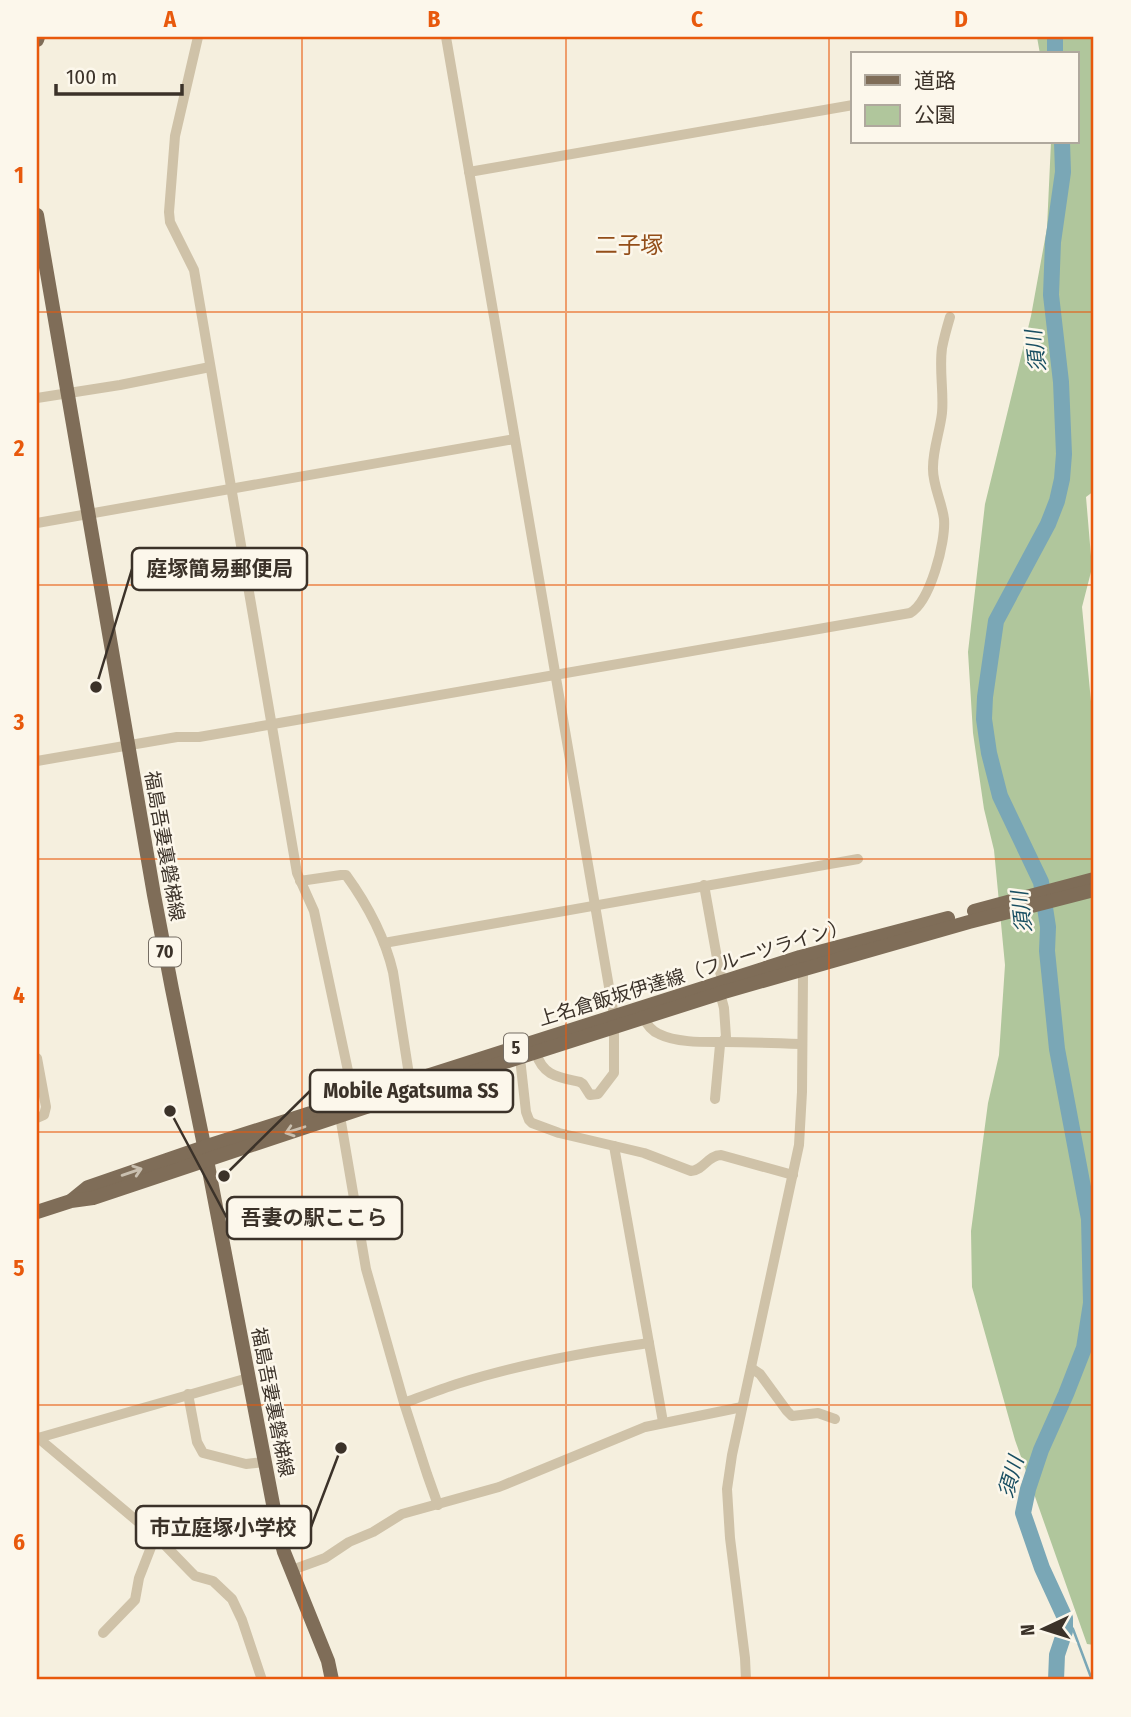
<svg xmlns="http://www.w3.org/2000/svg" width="1131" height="1717" font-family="'Fira Sans Condensed','Noto Sans JP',sans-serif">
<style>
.green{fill:#b0c69c}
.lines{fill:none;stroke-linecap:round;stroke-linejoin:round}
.stream{stroke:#7aa7b6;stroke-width:2.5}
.river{stroke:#7aa7b6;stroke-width:16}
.minor{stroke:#cfc2a8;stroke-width:10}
.major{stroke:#7f6d58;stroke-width:14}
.oneway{stroke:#cac0b0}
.grid{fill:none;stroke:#e8590c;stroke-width:2;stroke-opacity:0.55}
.labels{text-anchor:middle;stroke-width:5;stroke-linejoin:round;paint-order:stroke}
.shield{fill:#fcf7eb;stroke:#756d63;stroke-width:2}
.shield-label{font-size:18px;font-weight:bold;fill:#3b3229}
.street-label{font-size:19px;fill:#3b3229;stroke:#fcf7eb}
.water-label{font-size:21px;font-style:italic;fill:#194f62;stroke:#fcf7eb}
.quarter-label{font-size:23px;fill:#934e19;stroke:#fcf7eb}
.leader{fill:none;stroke:#3b3229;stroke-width:2.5}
.callout-dot{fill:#3b3229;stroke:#fcf7eb;stroke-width:2.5}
.callout{fill:#fcf7eb;stroke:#3b3229;stroke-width:2.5}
.callout-label{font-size:21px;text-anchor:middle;font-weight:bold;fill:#3b3229}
.neatline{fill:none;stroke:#e8590c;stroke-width:2.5}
.grid-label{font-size:23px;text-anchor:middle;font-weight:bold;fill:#e8590c}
</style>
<rect width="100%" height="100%" fill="#f5efde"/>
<path class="green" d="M1037,37H1094V491L1086,497L1092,568L1082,607L1094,733V1645L1087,1644L1015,1440L972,1287L971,1231L988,1103L999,1055L1005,965L994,850L984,809L973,733L968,652L985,504L1031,316L1047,228L1051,142H1077V54H1040Z"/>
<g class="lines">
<path class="stream" d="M1065,1618L1073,1629L1092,1680"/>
<g class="river">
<path d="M1055,54V37"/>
<path d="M1056,1680L1057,1655L1065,1631V1618L1042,1568L1023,1513L1028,1489L1041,1450L1066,1394L1084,1348L1091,1303L1089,1219L1057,1049L1047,951L1048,927L1041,882L1000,796L989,753L984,719L985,697L996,621L1048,524L1057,501L1062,479L1064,454L1061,382L1051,295L1053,242L1063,172L1062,142"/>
</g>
<g class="minor">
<path d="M198,37L175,136L169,212L170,222L194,270L297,873L314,911L354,1099"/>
<path d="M446,37L614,1016V1073L598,1094L590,1095L583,1084L580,1082C558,1077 543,1076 536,1053"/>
<path d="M469,172L853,105"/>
<path d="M37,398L120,385L210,367"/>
<path d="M37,523L514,439"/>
<path d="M37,761L177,737H199L910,613C930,602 946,542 944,519C942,502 932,484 933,467C933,449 940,431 942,413C944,392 939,370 942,348C944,338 947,327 950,317"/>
<path d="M300,881L341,875H346C367,904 385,938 393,972L410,1081"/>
<path d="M704,885L719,969L723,981"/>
<path d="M384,943L858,859"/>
<path d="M644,1018C647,1025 652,1031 659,1034C677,1043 705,1042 724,1042C750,1042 776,1043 802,1044"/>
<path d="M37,1058L46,1107L44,1115L37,1118"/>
<path d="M520,1058L526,1112L529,1120L532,1123L559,1133L644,1153L691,1171C704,1170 708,1155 721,1155L793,1175"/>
<path d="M715,1099L720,1045L726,1037L724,1008L720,993"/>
<path d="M340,1116L366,1269L404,1403L427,1474L438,1505"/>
<path d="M614,1146L663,1422"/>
<path d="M751,1368L760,1374L787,1411L792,1416L818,1413L835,1419"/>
<path d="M188,1394L197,1442L203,1453L246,1464L264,1462"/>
<path d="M404,1403C423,1396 441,1389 460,1383C521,1364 586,1352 649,1343"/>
<path d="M37,1437L161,1541L191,1572L195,1576L213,1581L232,1599L242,1620L262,1680"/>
<path d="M38,1438L248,1378"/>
<path d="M292,1570L325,1558L349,1542L373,1532L402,1514L499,1487L645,1427L742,1407"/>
<path d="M103,1633L135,1600L139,1578L155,1537"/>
<path d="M746,1680L745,1658L730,1538L727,1489L732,1455L799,1145L802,1092L803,976L801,964"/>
</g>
<g class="major">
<path d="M37,40L38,37"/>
<path d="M37,215L154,895L172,989L207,1160L277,1525L284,1552L328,1661L332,1680"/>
<path d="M974,911L1094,879"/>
<path d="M72,1200L88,1187L204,1147L800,957L948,918"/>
<path d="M37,1212L71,1201L93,1198L405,1094L724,992L969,922L1094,890"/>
</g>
</g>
<defs><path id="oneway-shaft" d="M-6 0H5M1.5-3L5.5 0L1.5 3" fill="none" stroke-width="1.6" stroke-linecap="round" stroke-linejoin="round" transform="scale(1.75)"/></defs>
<g class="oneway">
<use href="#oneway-shaft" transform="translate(295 1130) rotate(162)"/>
<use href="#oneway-shaft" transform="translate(132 1172) rotate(-19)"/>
</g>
<path class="grid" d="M302,37V1680M566,37V1680M829,37V1680M37,312H1094M37,585H1094M37,859H1094M37,1132H1094M37,1405H1094"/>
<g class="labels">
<g class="shield">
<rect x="149" y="937.5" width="32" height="29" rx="5"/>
<rect x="504" y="1033.5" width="24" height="29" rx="5"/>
</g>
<g class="shield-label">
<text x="165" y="958">70</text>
<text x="516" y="1054">5</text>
</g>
<g class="street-label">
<text transform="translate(165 846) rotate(80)" y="7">福島吾妻裏磐梯線</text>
<text transform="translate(693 972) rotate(-17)" y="7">上名倉飯坂伊達線（フルーツライン）</text>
<text transform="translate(273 1402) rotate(79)" y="7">福島吾妻裏磐梯線</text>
</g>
<g class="water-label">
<text transform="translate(1036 351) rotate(-97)" y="7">須川</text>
<text transform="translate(1022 912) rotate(-97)" y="7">須川</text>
<text transform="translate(1011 1477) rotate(-74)" y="7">須川</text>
</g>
<g class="quarter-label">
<text x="629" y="253">二子塚</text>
</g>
</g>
<path class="leader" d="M96 687L132 569M224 1176L310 1091M170 1111L227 1218M341 1448L311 1527"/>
<g class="callout-dot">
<circle cx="96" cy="687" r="7"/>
<circle cx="224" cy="1176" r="7"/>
<circle cx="170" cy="1111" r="7"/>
<circle cx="341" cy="1448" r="7"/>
</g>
<g class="callout">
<rect x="132" y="548" width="175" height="42" rx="7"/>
<rect x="310" y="1070" width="203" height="42" rx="7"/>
<rect x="227" y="1197" width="175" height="42" rx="7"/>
<rect x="136" y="1506" width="175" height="42" rx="7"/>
</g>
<g class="callout-label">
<text x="220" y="576">庭塚簡易郵便局</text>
<text x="411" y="1098">Mobile Agatsuma SS</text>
<text x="314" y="1225">吾妻の駅ここら</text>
<text x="223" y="1535">市立庭塚小学校</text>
</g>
<rect width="1131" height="1717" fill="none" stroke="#fcf7eb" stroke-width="77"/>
<rect x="851" y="52" width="228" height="91" fill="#fcf7eb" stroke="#afa89d" stroke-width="2"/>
<rect x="865" y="75" width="35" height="10" fill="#7f6d58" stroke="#afa89d" stroke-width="2"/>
<text x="914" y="88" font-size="21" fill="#3b3229">道路</text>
<rect x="865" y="105" width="35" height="21" fill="#b0c69c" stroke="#afa89d" stroke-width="2"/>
<text x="914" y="122" font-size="21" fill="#3b3229">公園</text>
<g transform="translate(1044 1629) rotate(266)" stroke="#fcf7eb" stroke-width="5" paint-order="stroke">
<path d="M0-5L12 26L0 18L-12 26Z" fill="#3b3229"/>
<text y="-10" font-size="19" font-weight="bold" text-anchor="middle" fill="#3b3229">N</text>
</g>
<path d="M56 84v10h126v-10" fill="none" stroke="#3b3229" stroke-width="3.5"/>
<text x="66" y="84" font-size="21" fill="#3b3229" stroke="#fcf7eb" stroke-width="5" paint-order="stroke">100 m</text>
<rect x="38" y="38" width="1054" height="1640" class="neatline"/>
<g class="grid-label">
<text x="170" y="27">A</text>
<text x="434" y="27">B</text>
<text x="697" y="27">C</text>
<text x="961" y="27">D</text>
<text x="19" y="183">1</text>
<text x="19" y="456">2</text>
<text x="19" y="730">3</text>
<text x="19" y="1003">4</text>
<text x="19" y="1276">5</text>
<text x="19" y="1550">6</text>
</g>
</svg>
